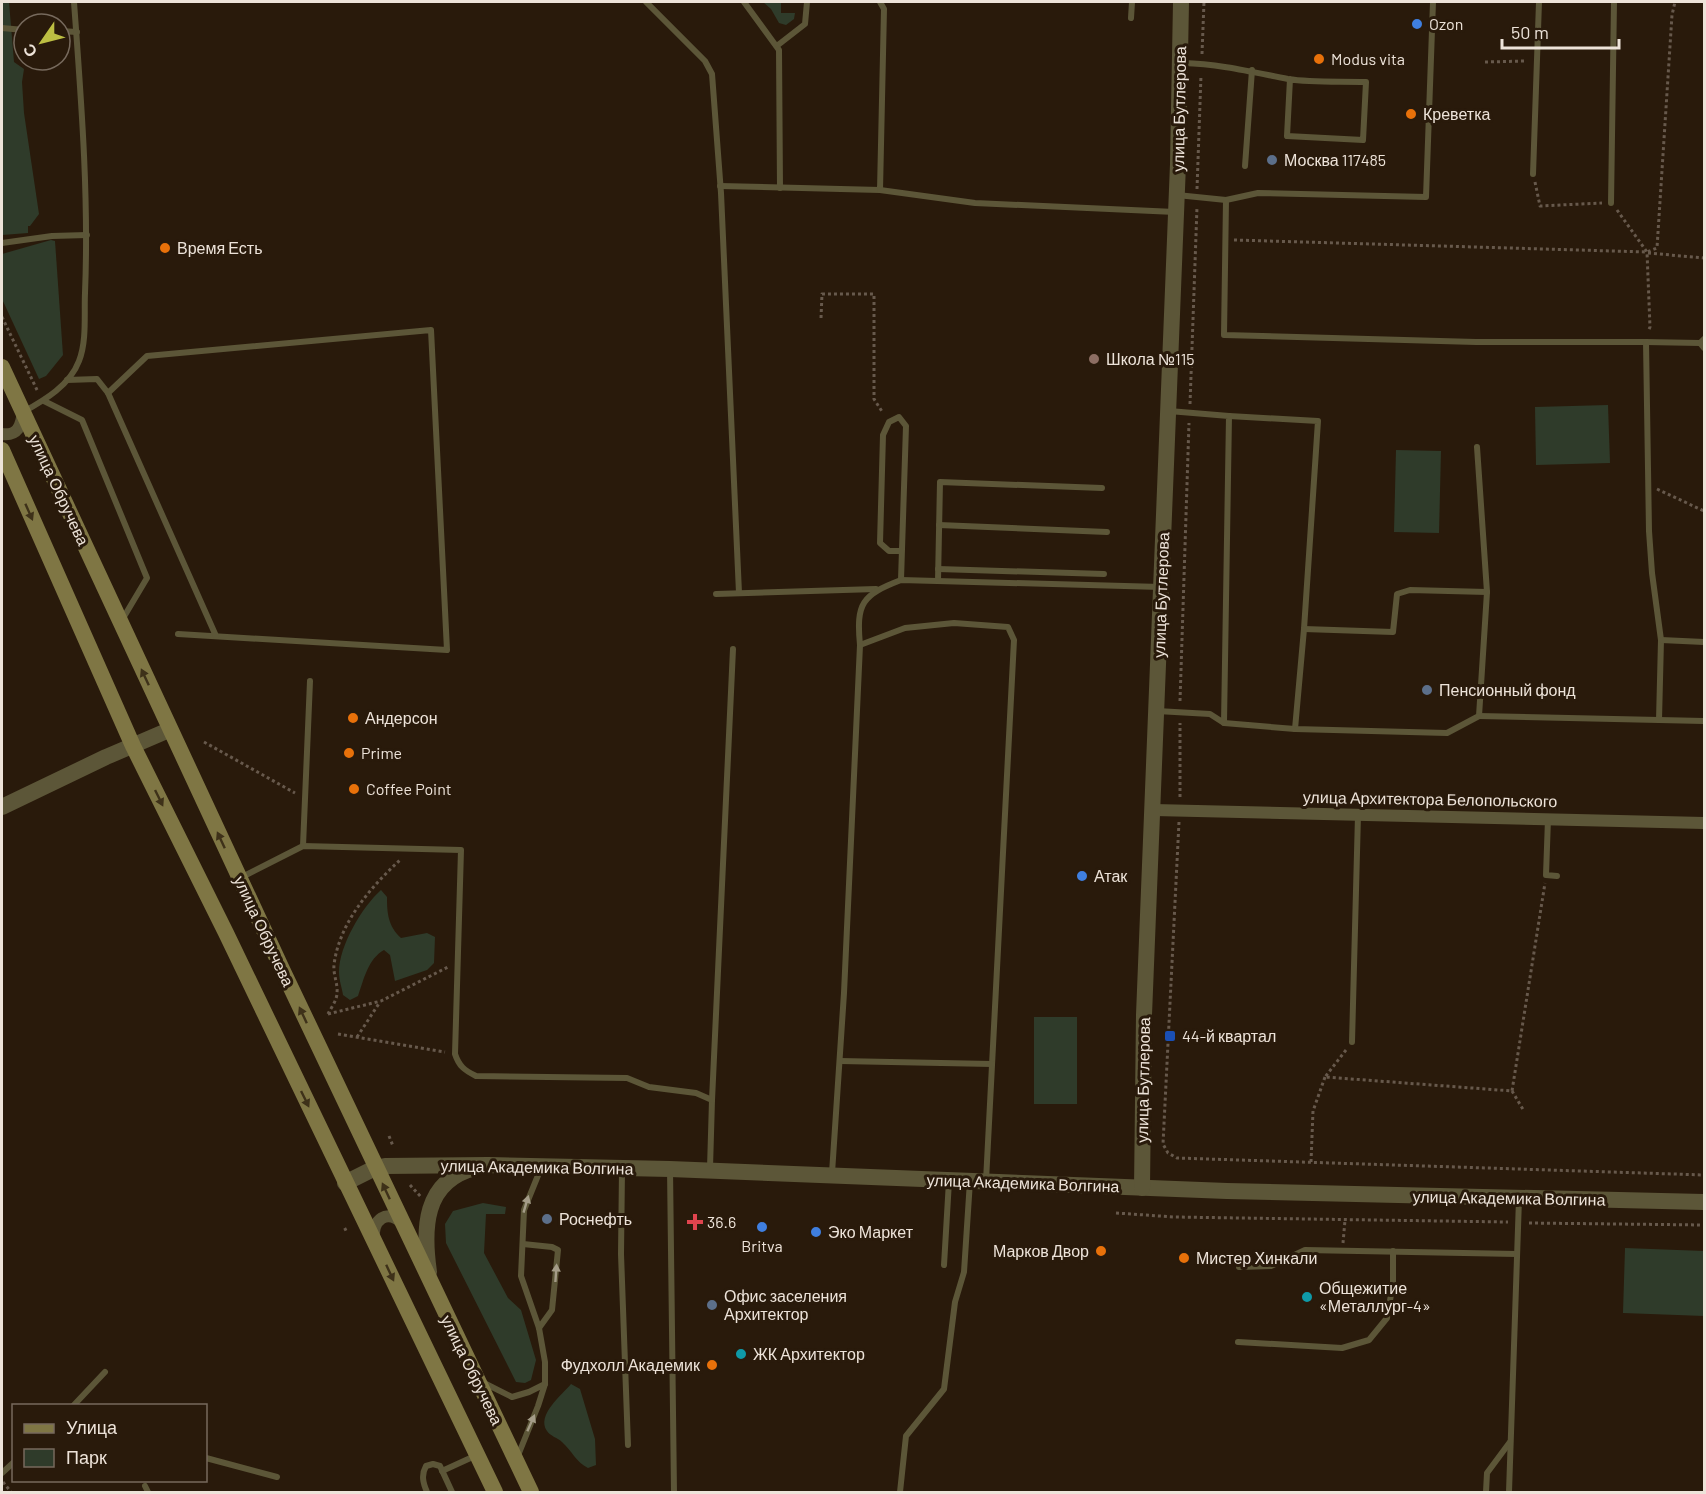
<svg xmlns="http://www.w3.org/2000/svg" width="1706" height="1494" font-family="Barlow,sans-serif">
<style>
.green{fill:#2f3b2a}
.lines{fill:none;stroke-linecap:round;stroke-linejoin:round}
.path{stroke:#67594c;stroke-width:3;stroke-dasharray:3 3;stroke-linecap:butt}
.service{stroke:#5c5638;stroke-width:6}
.minor{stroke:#5c5638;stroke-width:12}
.tertiary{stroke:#5c5638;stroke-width:16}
.secondary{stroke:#7f7644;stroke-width:16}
.oneway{fill:#3e3119}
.oneway2{fill:#a49c88}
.shop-dot{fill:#3f7fe0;stroke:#291a0b;stroke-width:2}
.food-dot{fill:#e8710a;stroke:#291a0b;stroke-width:2}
.service-dot{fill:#5c6f8a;stroke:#291a0b;stroke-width:2}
.education-dot{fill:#8d6e63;stroke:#291a0b;stroke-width:2}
.transit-dot{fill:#1a4fb4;stroke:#291a0b;stroke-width:2}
.health-dot{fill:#e0444e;stroke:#291a0b;stroke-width:2}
.culture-dot{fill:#0f9aa8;stroke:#291a0b;stroke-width:2}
.labels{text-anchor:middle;stroke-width:6;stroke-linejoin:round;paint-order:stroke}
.poi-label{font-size:16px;fill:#ede3d9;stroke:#291a0b;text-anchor:start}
.street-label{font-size:16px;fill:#ede3d9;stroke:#291a0b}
</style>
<rect width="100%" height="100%" fill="#291a0b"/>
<g class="green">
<path d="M2,2H9L14,62L24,69L22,82L24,113L39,214L30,226H28V233L2,235Z"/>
<path d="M763,2H781V13H795L794,19L786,25L779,23L771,9Z"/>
<path d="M51,240L55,241L63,355L46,376L39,379L2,299V254Z"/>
<path d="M1608,405L1610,463L1536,465L1535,407Z"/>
<path d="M1396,450L1441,451L1439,533L1394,532Z"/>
<path d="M381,890L387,897C387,913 388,926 401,938L427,933L435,937L434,963L427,970L395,981L390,955L384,950C368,959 364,979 358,996L350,1000L343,995C342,988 339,980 339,972C339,946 362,907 381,890Z"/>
<rect x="1034" y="1017" width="43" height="87"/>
<path d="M483,1203L506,1207L505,1214H486L484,1253L508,1298L521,1310L536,1360L531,1380L525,1383L516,1382L446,1243L445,1224L453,1211Z"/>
<path d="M1625,1248L1704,1251V1316L1623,1313Z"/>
<path d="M571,1384L580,1389L595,1439L596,1465L588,1468C576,1462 572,1451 562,1442C558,1438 550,1436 547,1431C536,1415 562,1395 571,1384Z"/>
</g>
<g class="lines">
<g class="path">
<path d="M1202,54L1204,2"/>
<path d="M1485,62L1526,61"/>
<path d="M1535,182L1540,206L1602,203"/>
<path d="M1197,189L1201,75"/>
<path d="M1617,210L1647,252L1650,327L1648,332"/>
<path d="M1234,240L1647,252L1657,248L1672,15L1675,2"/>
<path d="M1648,253L1704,258"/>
<path d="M2,317L38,392"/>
<path d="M821,318L822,294H874V399L883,413"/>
<path d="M1190,404L1197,207"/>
<path d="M1657,489L1704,511"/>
<path d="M1180,701L1189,423"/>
<path d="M204,742L295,793"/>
<path d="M1180,797V723"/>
<path d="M1179,822L1163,1144L1168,1153L1177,1158L1704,1175"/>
<path d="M328,1014C331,1008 337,1000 337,993C338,984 333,974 334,965C339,923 370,888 400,860"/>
<path d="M328,1014L381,1001L448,967"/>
<path d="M338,1034L445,1052"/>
<path d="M357,1037L380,1002"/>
<path d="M1346,1050L1325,1077L1512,1091L1545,883"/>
<path d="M1512,1091L1524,1111"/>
<path d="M389,1136L393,1146"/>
<path d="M1311,1162L1313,1111L1325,1077"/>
<path d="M410,1185L421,1197"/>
<path d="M1116,1213L1174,1217L1508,1222"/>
<path d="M1529,1223L1704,1225"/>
<path d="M344,1230L348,1228"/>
<path d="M1343,1243L1345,1220"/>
<path d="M3,1482L11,1492"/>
</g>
<g class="service">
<path d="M646,2L705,61L712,74L721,193L739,593"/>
<path d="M744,2L779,50L780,188"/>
<path d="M1131,18L1132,2"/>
<path d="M2,28L24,30"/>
<path d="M60,31L77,32"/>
<path d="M778,45L805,24L807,2"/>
<path d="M1183,63C1219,64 1252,72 1288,79C1313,83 1341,81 1366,82L1363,140L1287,136L1290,79"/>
<path d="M1245,166L1252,70"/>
<path d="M1533,174L1539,2"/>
<path d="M720,186L880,190L884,9L880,2"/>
<path d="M880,190L975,203L1175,212"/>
<path d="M1177,195L1226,200L1224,335L1476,342H1646L1649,531L1652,573L1661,640L1659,720"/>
<path d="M1226,200L1258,193L1426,197L1433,2"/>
<path d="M1611,203L1614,2"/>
<path d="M2,243L52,236L87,235"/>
<path d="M1704,339L1700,343L1704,348"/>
<path d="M1646,342L1700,343"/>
<path d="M67,380L97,379L108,393L147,356L431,330L447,650L178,634"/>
<path d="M108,393L216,636"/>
<path d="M44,401L82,420L147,578L122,620"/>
<path d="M1169,411L1229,416L1224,723"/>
<path d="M23,412C45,400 70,385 79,361C87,341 84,314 85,293C89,196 81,98 74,2"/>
<path d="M1229,416L1318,421L1304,629L1295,729"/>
<path d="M939,525L1107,532"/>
<path d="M938,569L1104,574"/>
<path d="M901,580L906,426L899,417L889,422L883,435L880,543L889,551H902"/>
<path d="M938,581L940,482L1102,488"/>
<path d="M716,594L876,589"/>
<path d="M1304,629L1393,632L1397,594L1410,590L1487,592"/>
<path d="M1661,640L1704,642"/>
<path d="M860,645L905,628L954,623L1008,627L1014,640L986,1181"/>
<path d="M1157,711L1210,714L1224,723L1295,729L1447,733L1479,716L1487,592L1477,447"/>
<path d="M1479,716L1704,721"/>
<path d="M1548,819L1546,875L1557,876"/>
<path d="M303,846L310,681"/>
<path d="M242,877L303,846L461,850L455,1054C459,1066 464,1070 476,1076L627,1078L649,1087L696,1093L712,1100L710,1168"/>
<path d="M1352,1042L1358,815"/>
<path d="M840,1061L992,1064"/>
<path d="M712,1100L733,649"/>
<path d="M670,1169L674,1492"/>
<path d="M622,1170L621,1254L628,1445"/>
<path d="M832,1173L844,993L860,645C856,603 862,595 901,580L1161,587"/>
<path d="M523,1244L552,1247L558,1250L552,1310L539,1328"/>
<path d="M944,1265L949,1181"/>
<path d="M1239,1267L1271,1266L1305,1250L1517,1254"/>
<path d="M1238,1342L1342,1348L1369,1340L1387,1318L1393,1283V1251"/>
<path d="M482,1382L512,1397L529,1392L545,1384"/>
<path d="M73,1406L105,1372"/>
<path d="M206,1458L277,1477"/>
<path d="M517,1458L538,1406L545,1384V1362L539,1328L521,1276L524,1210L541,1168"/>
<path d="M442,1471L477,1455"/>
<path d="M2,1473L14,1462"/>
<path d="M145,1486L148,1492"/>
<path d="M427,1492C423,1483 421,1475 426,1466L433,1464L440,1466L452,1492"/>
<path d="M900,1492L906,1436L944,1389L955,1302L964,1272L970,1181"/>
<path d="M1486,1492L1487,1473L1510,1442"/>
<path d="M1509,1492L1519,1199"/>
</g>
<g class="minor">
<path d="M2,434C18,436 21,426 23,412"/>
<path d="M1154,810L1704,823"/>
<path d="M374,1239C372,1220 387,1208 402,1223"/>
</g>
<g class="tertiary">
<path d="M2,807L106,757L169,730"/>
<path d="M345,1183L375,1168L385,1166L488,1165L670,1169L1227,1191L1704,1202"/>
<path d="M1142,1188L1144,1015L1178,164L1181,2"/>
<path d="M429,1272C423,1230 423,1181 475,1168"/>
</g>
<g class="secondary">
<path d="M2,367L282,969L531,1492"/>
<path d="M2,450L133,746L226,933L495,1492"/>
</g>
</g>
<defs><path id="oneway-solid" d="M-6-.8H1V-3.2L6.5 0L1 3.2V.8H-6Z" transform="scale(1.5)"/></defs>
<g class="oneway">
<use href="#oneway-solid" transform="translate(29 512) rotate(66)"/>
<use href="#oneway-solid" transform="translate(145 677) rotate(-115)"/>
<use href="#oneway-solid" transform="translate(159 798) rotate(64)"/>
<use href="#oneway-solid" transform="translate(221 840) rotate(-115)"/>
<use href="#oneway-solid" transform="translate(303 1015) rotate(-115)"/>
<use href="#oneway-solid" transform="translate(305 1099) rotate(64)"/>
<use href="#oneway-solid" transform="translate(386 1191) rotate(-115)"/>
<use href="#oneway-solid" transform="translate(390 1273) rotate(65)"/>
</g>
<g class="oneway2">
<use href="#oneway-solid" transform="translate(526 1204) rotate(-74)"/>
<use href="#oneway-solid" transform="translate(556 1273) rotate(-86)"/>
<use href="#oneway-solid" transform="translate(531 1423) rotate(-66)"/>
</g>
<g class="shop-dot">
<circle cx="1417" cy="24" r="6"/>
<circle cx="1082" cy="876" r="6"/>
<circle cx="762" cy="1227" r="6"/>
<circle cx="816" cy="1232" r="6"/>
</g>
<g class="food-dot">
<circle cx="1319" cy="59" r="6"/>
<circle cx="1411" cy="114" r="6"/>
<circle cx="165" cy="248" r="6"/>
<circle cx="353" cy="718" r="6"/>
<circle cx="349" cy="753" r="6"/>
<circle cx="354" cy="789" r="6"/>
<circle cx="1101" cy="1251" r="6"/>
<circle cx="1184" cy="1258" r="6"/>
<circle cx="712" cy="1365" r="6"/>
</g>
<g class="service-dot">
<circle cx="1272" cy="160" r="6"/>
<circle cx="1427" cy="690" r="6"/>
<circle cx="547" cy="1219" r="6"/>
<circle cx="712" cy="1305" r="6"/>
</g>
<circle class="education-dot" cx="1094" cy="359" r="6"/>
<rect class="transit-dot" x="1164" y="1030" width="12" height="12" rx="3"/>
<path class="health-dot" d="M692 1213h6v6h6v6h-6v6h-6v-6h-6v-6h6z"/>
<g class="culture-dot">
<circle cx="1307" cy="1297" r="6"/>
<circle cx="741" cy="1354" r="6"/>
</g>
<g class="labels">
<g class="poi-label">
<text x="1429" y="30">Ozon</text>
<text x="1331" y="65">Modus vita</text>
<text x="1423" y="120">Креветка</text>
<text x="1284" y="166">Москва 117485</text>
<text x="177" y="254">Время Есть</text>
<text x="1106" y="365">Школа №115</text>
<text x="1439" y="696">Пенсионный фонд</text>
<text x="365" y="724">Андерсон</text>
<text x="361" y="759">Prime</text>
<text x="366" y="795">Coffee Point</text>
<text x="1094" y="882">Атак</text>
<text x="1182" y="1042">44-й квартал</text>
<text x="559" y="1225">Роснефть</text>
<text x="707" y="1228">36.6</text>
<text x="828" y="1238">Эко Маркет</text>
<text x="762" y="1252" text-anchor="middle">Britva</text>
<text x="1089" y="1257" text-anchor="end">Марков Двор</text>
<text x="1196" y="1264">Мистер Хинкали</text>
<text x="1319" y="1294">Общежитие<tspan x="1319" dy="18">«Металлург-4»</tspan></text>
<text x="724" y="1302">Офис заселения<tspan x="724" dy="18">Архитектор</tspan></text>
<text x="753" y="1360">ЖК Архитектор</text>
<text x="700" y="1371" text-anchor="end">Фудхолл Академик</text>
</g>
<g class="street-label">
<text transform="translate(1179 109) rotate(-89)" y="6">улица Бутлерова</text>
<text transform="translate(59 490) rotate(65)" y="6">улица Обручева</text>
<text transform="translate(1161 595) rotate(-88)" y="6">улица Бутлерова</text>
<text transform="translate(1430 799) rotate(1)" y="6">улица Архитектора Белопольского</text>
<text transform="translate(264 931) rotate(65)" y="6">улица Обручева</text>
<text transform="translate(1143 1080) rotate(-89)" y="6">улица Бутлерова</text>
<text transform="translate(537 1167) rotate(1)" y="6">улица Академика Волгина</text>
<text transform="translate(1023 1183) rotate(2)" y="6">улица Академика Волгина</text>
<text transform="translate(1509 1198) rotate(1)" y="6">улица Академика Волгина</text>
<text transform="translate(472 1370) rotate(64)" y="6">улица Обручева</text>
</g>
</g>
<rect width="1706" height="1494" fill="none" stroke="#ede3d9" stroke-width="6"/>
<rect x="12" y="1404" width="195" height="78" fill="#291a0b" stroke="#776a5d" stroke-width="1.5"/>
<rect x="24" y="1424" width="30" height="9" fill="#7f7644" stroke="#776a5d" stroke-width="1.5"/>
<text x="66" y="1434" font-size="18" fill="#ede3d9">Улица</text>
<rect x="24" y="1449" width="30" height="18" fill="#2f3b2a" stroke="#776a5d" stroke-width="1.5"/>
<text x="66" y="1464" font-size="18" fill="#ede3d9">Парк</text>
<g transform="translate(42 42) rotate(235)"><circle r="28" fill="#291a0b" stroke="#776a5d" stroke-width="1.5"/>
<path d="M0-4.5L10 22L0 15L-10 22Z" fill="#bdbf43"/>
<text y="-9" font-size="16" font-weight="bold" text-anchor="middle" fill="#ede3d9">С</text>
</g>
<path d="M1502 39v9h117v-9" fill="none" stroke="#ede3d9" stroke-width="3"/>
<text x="1511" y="39" font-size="18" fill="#ede3d9" stroke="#291a0b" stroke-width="4.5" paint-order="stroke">50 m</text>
</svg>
